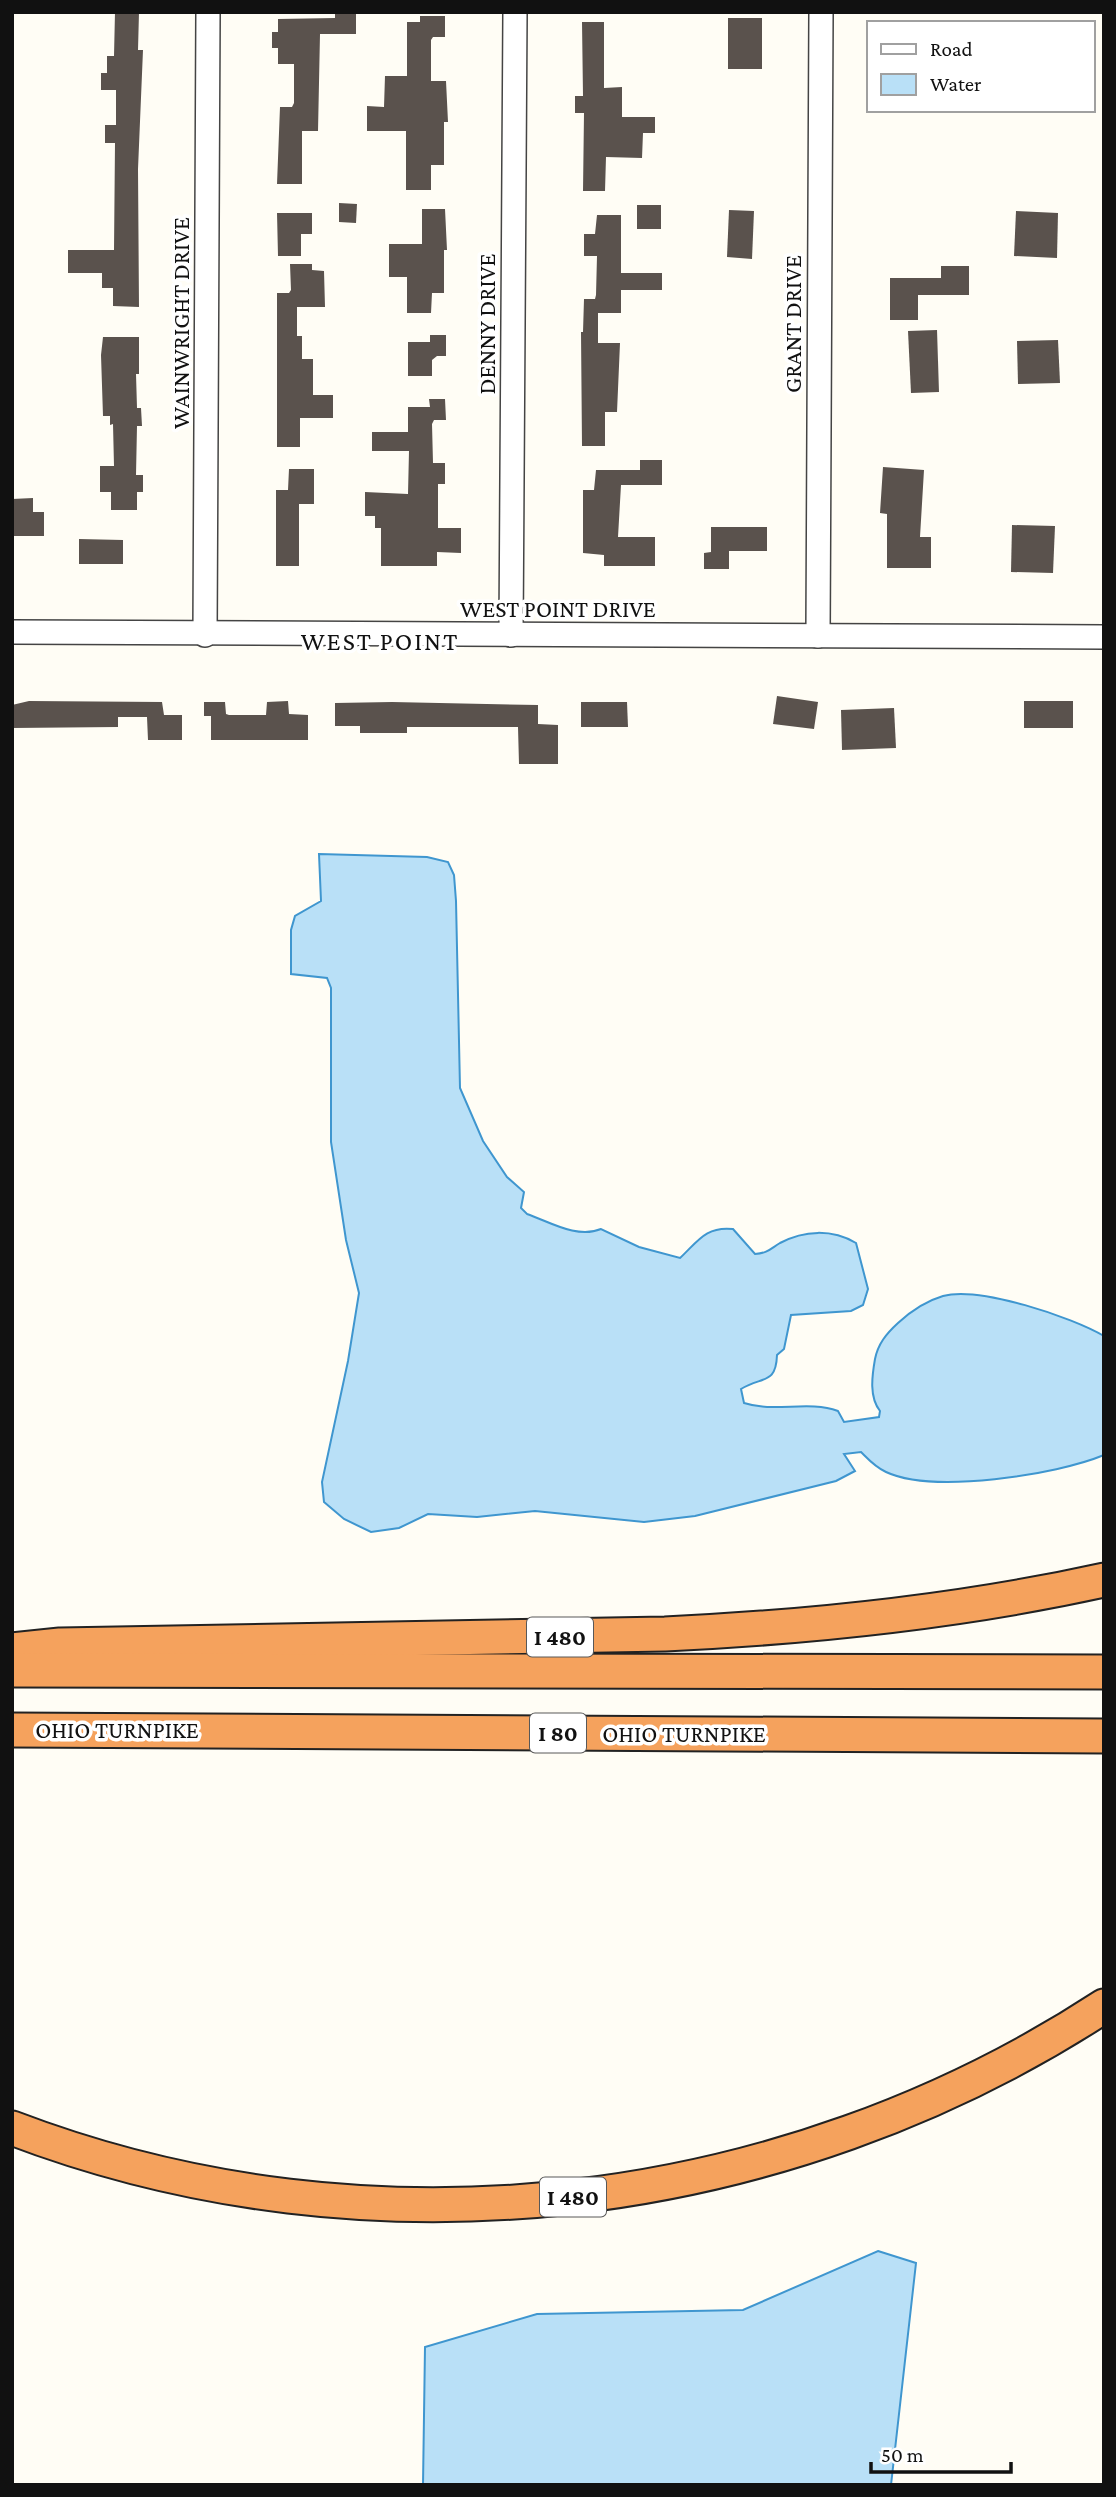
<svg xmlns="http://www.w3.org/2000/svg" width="1116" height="2497" font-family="'Crimson Pro',serif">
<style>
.water{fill:#b9e0f7;stroke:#3f96cf;stroke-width:2}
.building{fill:#5a524d}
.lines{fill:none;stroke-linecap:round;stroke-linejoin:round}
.minor-casing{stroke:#444;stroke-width:26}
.highway-casing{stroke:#222;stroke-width:37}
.minor{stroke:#fff;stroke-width:23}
.highway{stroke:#f5a25d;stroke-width:33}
.labels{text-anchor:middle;stroke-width:7;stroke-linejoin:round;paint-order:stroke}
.shield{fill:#fff;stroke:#585858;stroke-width:2}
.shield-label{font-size:23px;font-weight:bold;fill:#111}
.street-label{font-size:24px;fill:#111;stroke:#fff}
.neighbourhood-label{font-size:26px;letter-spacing:2px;fill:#111;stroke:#fff}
</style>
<rect width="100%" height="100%" fill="#fffdf5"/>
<g class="water">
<path d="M319,854L427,857L448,862L454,875L456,901L460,1088L483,1141L507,1177L524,1192L521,1208L527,1214C550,1222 577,1239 601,1229L639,1247L680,1258C698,1241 706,1226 733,1229L755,1254C768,1253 770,1249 780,1243C804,1230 832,1229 856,1243L868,1289L863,1305L851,1311L791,1315L784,1349L777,1355C776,1385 762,1376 741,1389L744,1403C775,1413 808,1400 838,1411L844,1422L879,1417L880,1411C869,1397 872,1376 875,1359C878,1344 886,1334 898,1323C911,1311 926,1301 943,1296C979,1286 1072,1317 1104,1336V1455C1056,1475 933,1494 886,1472C875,1467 869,1460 861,1452L844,1454L855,1471L836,1481L695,1516L644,1522L535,1511L477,1517L428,1514L399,1528L371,1532L344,1519L324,1502L322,1482L348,1361L359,1293L346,1240L331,1142V988L327,978L291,974V930L295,916L321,901Z"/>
<path d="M878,2251L916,2263L891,2485H423L425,2347L537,2314L743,2310Z"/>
</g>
<g class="building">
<path d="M115,12H139L138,50H143L138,169L139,307L113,306V288H102V273H68V250H114L115,143H105V125H116V90H101V73H107V56H114Z"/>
<path d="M335,12H356V34H320L318,131H302V184H277L280,107H292L294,103V64H278V48H272V32H278V19L335,18Z"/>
<path d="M420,16H445V37H433L431,40V81H446L448,122H444V165H431V190H406V131H367V106L384,107L385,76H407V22H420Z"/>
<rect x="728" y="18" width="34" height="51"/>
<path d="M582,22H604V88L622,87V117H655V133H643L642,158L606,157L605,191H583L584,113H575V96H583Z"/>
<path d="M339,203L357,204L356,223L339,222Z"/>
<rect x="637" y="205" width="24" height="24"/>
<path d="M422,209H445L447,250H444V293H432L431,313H407V277H389V244H422Z"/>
<path d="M729,210L754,211L752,259L727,257Z"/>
<path d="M1016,211L1058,213L1057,258L1014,256Z"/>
<path d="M277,213H312V234H301V256H278Z"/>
<path d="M597,215H621V273H662V290H621V313H598V343H620L617,412H605V446H582L581,332H583L584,299H595L596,295L597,256H584V234H595Z"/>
<path d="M290,264H312V270L324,271L325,307H297V336H302V359H313V395H333V418H300V447H277V293H289L291,290Z"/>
<path d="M941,266H969V295H918V320H890V278H941Z"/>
<path d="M937,330L939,392L911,393L908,331Z"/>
<path d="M430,335H446V356H437L432,360V376H408V342H430Z"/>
<path d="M103,337H139V374H136L137,408H141L142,426H137L136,475H143V492H137V510H111V492H100V466H114L113,424L110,425V416H103L101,355Z"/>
<path d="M1058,340L1060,383L1018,384L1017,341Z"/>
<path d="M429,399H445L446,420H434L432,424L433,463H445V484H438V528H461V553L437,552V566H381V528H375V516H365V492L408,494L409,451H372V432H408V407H430Z"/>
<path d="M640,460H662V485H621L618,537H655V566H604V555L583,553V490H594L596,470H640Z"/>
<path d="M883,467L924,470L920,537H931V568H887V514L880,513Z"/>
<path d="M289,469H314V504H299V566H276V490H288Z"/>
<path d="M33,498V512H44V536H12V499Z"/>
<path d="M1012,525L1055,526L1053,573L1011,572Z"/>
<path d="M711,527H767V551H729V569H704V553L711,552Z"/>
<path d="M79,539L123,540V564H79Z"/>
<path d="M777,696L818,702L814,729L773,724Z"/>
<path d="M29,701L162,702L164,715H182V740H148L147,717H118V727L12,728V705Z"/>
<path d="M288,701L289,714L308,715V740H211V716H204V702H225L226,714L229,715H266L267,702Z"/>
<rect x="1024" y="701" width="49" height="27"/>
<path d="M392,702L538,705V724L558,725V764H519L518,727H407V733H360V726H335V703Z"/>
<path d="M581,702H627L628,727H581Z"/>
<path d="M894,708L896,748L842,750L841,710Z"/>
</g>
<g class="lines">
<defs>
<g id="minor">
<path d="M12,632L1104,637"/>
<path d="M205,635L208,12"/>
<path d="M511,635L515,12"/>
<path d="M818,636L821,12"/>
</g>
<g id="highway">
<path d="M12,1650L60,1645L665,1634C813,1627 959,1612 1104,1580"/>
<path d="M12,1670L1104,1672"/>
<path d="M12,1730L1104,1736"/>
<path d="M12,2128C371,2265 784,2215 1104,2006"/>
</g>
</defs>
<use href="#minor" class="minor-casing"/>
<use href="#highway" class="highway-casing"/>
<use href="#minor" class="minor"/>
<use href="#highway" class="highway"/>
</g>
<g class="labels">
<g class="shield">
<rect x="527" y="1617.5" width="66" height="39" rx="5"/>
<rect x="530" y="1713.5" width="56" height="39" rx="5"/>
<rect x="540" y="2177.5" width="66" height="39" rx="5"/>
</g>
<g class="shield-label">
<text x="560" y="1645">I 480</text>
<text x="558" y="1741">I 80</text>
<text x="573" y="2205">I 480</text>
</g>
<g class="street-label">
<text transform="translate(181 323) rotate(-90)" y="8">WAINWRIGHT DRIVE</text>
<text transform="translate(487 324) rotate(-90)" y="8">DENNY DRIVE</text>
<text transform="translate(793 324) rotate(-90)" y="8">GRANT DRIVE</text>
<text x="558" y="617">WEST POINT DRIVE</text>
<text x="117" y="1738">OHIO TURNPIKE</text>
<text x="684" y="1742">OHIO TURNPIKE</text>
</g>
<g class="neighbourhood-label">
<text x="380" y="650">WEST POINT</text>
</g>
</g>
<rect width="1116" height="2497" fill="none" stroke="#111111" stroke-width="28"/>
<rect x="867" y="21" width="228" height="91" fill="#ffffff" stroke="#a0a0a0" stroke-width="2"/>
<rect x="881" y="44" width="35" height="10" fill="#ffffff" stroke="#a0a0a0" stroke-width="2"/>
<text x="930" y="56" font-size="21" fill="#111111">Road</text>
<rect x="881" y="74" width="35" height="21" fill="#b9e0f7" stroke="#a0a0a0" stroke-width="2"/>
<text x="930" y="91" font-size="21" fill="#111111">Water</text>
<path d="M871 2462v10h140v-10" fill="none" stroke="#111111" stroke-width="3.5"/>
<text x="881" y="2462" font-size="21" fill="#111111" stroke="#ffffff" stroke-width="5" paint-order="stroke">50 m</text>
</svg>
